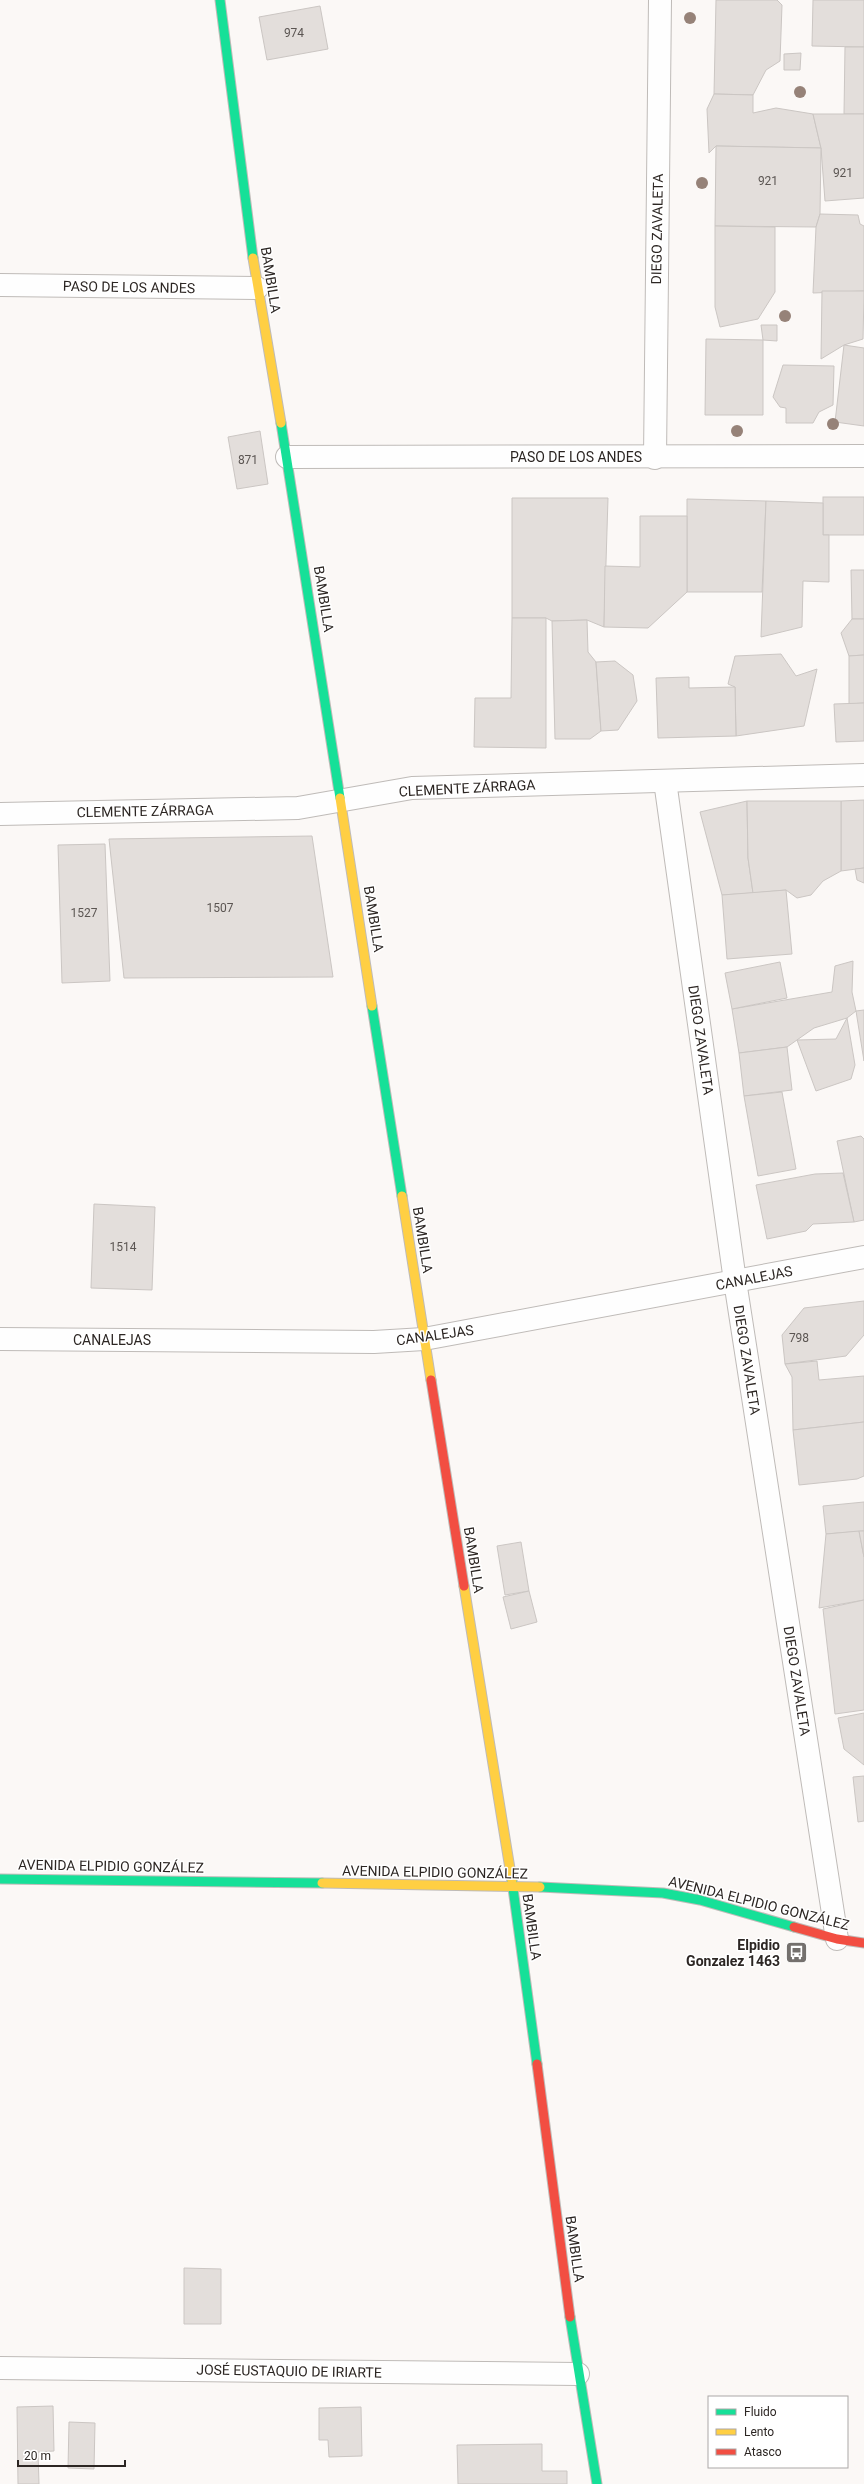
<svg xmlns="http://www.w3.org/2000/svg" width="864" height="2484" font-family="Roboto,sans-serif">
<style>
.building{fill:#e3dedb;stroke:#cbc6c3}
.lines{fill:none;stroke-linecap:round;stroke-linejoin:round}
.street-casing{stroke:#bfbbb8;stroke-width:24}
.fast-casing{stroke:#bfbbb8;stroke-width:11}
.slow-casing{stroke:#bfbbb8;stroke-width:11}
.jam-casing{stroke:#bfbbb8;stroke-width:11}
.street{stroke:#fefefe;stroke-width:22}
.fast{stroke:#16e098;stroke-width:9}
.slow{stroke:#ffcf43;stroke-width:9}
.jam{stroke:#f24e42;stroke-width:9}
.tree{fill:#968278}
.labels{text-anchor:middle;stroke-width:3;stroke-linejoin:round;paint-order:stroke}
.number-label{font-size:12px;fill:#5b5552}
.street-label{font-size:14px;fill:#2c2623;stroke:#fff}
.poi-label{font-size:14px;font-weight:bold;fill:#2c2623;stroke:#fff;text-anchor:end}
</style>
<rect width="100%" height="100%" fill="#fbf8f6"/>
<g class="building">
<path d="M716,0H777L782,5L780,61L766,70L753,95L714,94Z"/>
<path d="M813,0H864V47L812,46Z"/>
<path d="M320,6L328,49L267,60L259,17Z"/>
<path d="M845,47H864V114H844Z"/>
<path d="M801,53L800,70H784V54Z"/>
<path d="M714,94L753,95V113L776,108L813,114L821,148L716,146L709,153L707,109Z"/>
<path d="M813,114H864V198L825,201L821,148Z"/>
<path d="M716,146L821,148L820,214L816,227L715,226Z"/>
<path d="M820,214L858,215L860,224L864,226V291L813,293L816,227Z"/>
<path d="M715,226L775,227V292L758,319L720,327L715,307Z"/>
<path d="M822,291H864V295L863,339L844,345L821,359Z"/>
<path d="M761,325H777V341L763,340Z"/>
<path d="M706,339L763,340V415H705Z"/>
<path d="M844,345L864,348V426L835,422Z"/>
<path d="M783,365L834,366L833,405L819,412L813,423H786V408L780,407L773,397Z"/>
<path d="M260,431L268,484L237,489L228,437Z"/>
<rect x="823" y="497" width="41" height="38"/>
<path d="M512,498H608L604,627L587,620L552,621L546,618H512Z"/>
<path d="M687,499L766,501L762,592H687Z"/>
<path d="M766,501L823,503V535H829V582L803,581L802,627L761,637Z"/>
<path d="M640,516H687V592L648,628L604,627L605,566L640,567Z"/>
<path d="M851,570H864V619H852Z"/>
<path d="M512,618H546V748L474,747L475,698H511Z"/>
<path d="M852,619H864V655L849,656L841,633Z"/>
<path d="M587,620L588,652L596,662L601,731L590,739H555L552,621Z"/>
<path d="M781,654L796,676L817,669L804,726L736,736L735,687L728,684L735,656Z"/>
<path d="M864,655V703L849,704V656Z"/>
<path d="M615,661L633,675L637,701L618,730L601,731L596,662Z"/>
<path d="M689,677V688L735,687L736,736L658,738L656,678Z"/>
<path d="M864,703V741L836,742L834,704Z"/>
<path d="M864,800V868L841,871V801Z"/>
<path d="M747,801L748,858L753,893L722,895L700,812Z"/>
<path d="M747,801H841V871L823,881L811,895L797,898L786,890L753,893L748,858Z"/>
<path d="M312,836L333,977L124,978L109,839Z"/>
<path d="M105,844L110,981L62,983L58,845Z"/>
<path d="M864,868V883L857,880L855,869Z"/>
<path d="M786,890L792,954L727,959L722,895Z"/>
<path d="M853,961L852,992L856,1011L847,1018L814,1028L787,1047L739,1053L732,1009L832,992L835,966Z"/>
<path d="M780,962L787,998L732,1009L725,973Z"/>
<path d="M864,1010V1061L856,1011Z"/>
<path d="M847,1018L855,1065L851,1079L816,1091L797,1040L836,1039Z"/>
<path d="M787,1047L792,1090L744,1096L739,1053Z"/>
<path d="M782,1092L796,1169L758,1176L744,1096Z"/>
<path d="M861,1136L864,1139V1220L854,1222L837,1141Z"/>
<path d="M843,1173L854,1222L813,1224L806,1231L767,1239L756,1185L815,1174Z"/>
<path d="M94,1204L155,1207L152,1290L91,1288Z"/>
<path d="M864,1301V1335L846,1356L785,1364L782,1335L804,1308Z"/>
<path d="M817,1361L819,1380L864,1376V1422L793,1430L792,1377L785,1364Z"/>
<path d="M864,1422V1476L857,1479L799,1485L793,1430Z"/>
<path d="M864,1502V1531L826,1534L823,1506Z"/>
<path d="M859,1531L864,1557V1600L819,1608L826,1534Z"/>
<path d="M859,1531H864V1557Z"/>
<path d="M521,1542L529,1591L505,1595L497,1546Z"/>
<path d="M529,1591L537,1622L511,1629L503,1597Z"/>
<path d="M864,1600V1710L835,1714L823,1609Z"/>
<path d="M864,1713V1765L844,1749L838,1718Z"/>
<path d="M864,1776V1821L858,1822L853,1777Z"/>
<path d="M184,2268L221,2269V2324H184Z"/>
<path d="M53,2406L54,2451L38,2452L39,2484H18L17,2407Z"/>
<path d="M361,2407L362,2456L329,2457L328,2440H319V2408Z"/>
<path d="M69,2422L95,2423L94,2469L68,2468Z"/>
<path d="M542,2444V2471H567V2484H458L457,2445Z"/>
</g>
<g class="lines">
<defs>
<g id="street">
<path d="M0,285L257,288"/>
<path d="M287,457L864,456"/>
<path d="M655,458L660,0"/>
<path d="M665,781L735,1281L837,1939"/>
<path d="M0,814L298,808L412,788L864,775"/>
<path d="M0,1339L374,1342L424,1339L864,1257"/>
<path d="M0,2368L578,2374"/>
</g>
<g id="fast">
<path d="M220,0L253,258"/>
<path d="M281,423L340,798"/>
<path d="M372,1006L402,1196"/>
<path d="M0,1879L322,1883"/>
<path d="M512,1881L537,2064"/>
<path d="M540,1887L663,1893L700,1900L794,1927"/>
<path d="M570,2317L597,2484"/>
</g>
<g id="slow">
<path d="M253,258L281,423"/>
<path d="M340,798L372,1006"/>
<path d="M402,1196L431,1380"/>
<path d="M464,1586L512,1881"/>
<path d="M322,1883L540,1887"/>
</g>
<g id="jam">
<path d="M431,1380L464,1586"/>
<path d="M794,1927L837,1939L864,1943"/>
<path d="M537,2064L570,2317"/>
</g>
</defs>
<use href="#street" class="street-casing"/>
<use href="#fast" class="fast-casing"/>
<use href="#slow" class="slow-casing"/>
<use href="#jam" class="jam-casing"/>
<use href="#street" class="street"/>
<use href="#fast" class="fast"/>
<use href="#slow" class="slow"/>
<use href="#jam" class="jam"/>
</g>
<g class="tree">
<circle cx="690" cy="18" r="6"/>
<circle cx="800" cy="92" r="6"/>
<circle cx="702" cy="183" r="6"/>
<circle cx="785" cy="316" r="6"/>
<circle cx="833" cy="424" r="6"/>
<circle cx="737" cy="431" r="6"/>
</g>
<defs>
<symbol id="bus-square" viewBox="-11 -11 22 22"><rect x="-9" y="-9" width="18" height="18" rx="4" fill="#74706d" stroke="#fff"/><path d="M-5-6H5V4H4V6H2V4H-2V6H-4V4H-5ZM-3.5-4V0h7V-4ZM-3.5 1.2v1.5H-2V1.2ZM2 1.2v1.5H3.5V1.2Z" fill="#fff"/></symbol>
</defs>
<g fill-rule="evenodd">
<use href="#bus-square" x="784" y="1940" width="25" height="25"/>
</g>
<g class="labels">
<g class="number-label">
<text x="294" y="37">974</text>
<text x="843" y="177">921</text>
<text x="768" y="185">921</text>
<text x="248" y="464">871</text>
<text x="220" y="912">1507</text>
<text x="84" y="917">1527</text>
<text x="123" y="1251">1514</text>
<text x="799" y="1342">798</text>
</g>
<g class="street-label">
<text transform="translate(657 229) rotate(-89)" y="5">DIEGO ZAVALETA</text>
<text transform="translate(271 280) rotate(81)" y="5">BAMBILLA</text>
<text transform="translate(129 287) rotate(1)" y="5">PASO DE LOS ANDES</text>
<text x="576" y="462">PASO DE LOS ANDES</text>
<text transform="translate(324 599) rotate(81)" y="5">BAMBILLA</text>
<text transform="translate(467 788) rotate(-3)" y="5">CLEMENTE ZÁRRAGA</text>
<text transform="translate(145 811) rotate(-1)" y="5">CLEMENTE ZÁRRAGA</text>
<text transform="translate(374 919) rotate(81)" y="5">BAMBILLA</text>
<text transform="translate(701 1040) rotate(82)" y="5">DIEGO ZAVALETA</text>
<text transform="translate(423 1240) rotate(81)" y="5">BAMBILLA</text>
<text transform="translate(754 1278) rotate(-11)" y="5">CANALEJAS</text>
<text transform="translate(435 1335) rotate(-8)" y="5">CANALEJAS</text>
<text x="112" y="1345">CANALEJAS</text>
<text transform="translate(747 1360) rotate(81)" y="5">DIEGO ZAVALETA</text>
<text transform="translate(474 1560) rotate(81)" y="5">BAMBILLA</text>
<text transform="translate(797 1681) rotate(81)" y="5">DIEGO ZAVALETA</text>
<text transform="translate(111 1866) rotate(1)" y="5">AVENIDA ELPIDIO GONZÁLEZ</text>
<text transform="translate(435 1872) rotate(1)" y="5">AVENIDA ELPIDIO GONZÁLEZ</text>
<text transform="translate(759 1903) rotate(14)" y="5">AVENIDA ELPIDIO GONZÁLEZ</text>
<text transform="translate(532 1927) rotate(82)" y="5">BAMBILLA</text>
<text transform="translate(575 2249) rotate(82)" y="5">BAMBILLA</text>
<text transform="translate(289 2371) rotate(1)" y="5">JOSÉ EUSTAQUIO DE IRIARTE</text>
</g>
<g class="poi-label">
<text x="780" y="1950">Elpidio<tspan x="780" dy="16">Gonzalez 1463</tspan></text>
</g>
</g>
<rect x="708" y="2396" width="140" height="72" fill="#ffffff" stroke="#aba8a7"/>
<rect x="716" y="2409" width="20" height="6" fill="#16e098" stroke="#aba8a7"/>
<text x="744" y="2416" font-size="12" fill="#2c2623">Fluido</text>
<rect x="716" y="2429" width="20" height="6" fill="#ffcf43" stroke="#aba8a7"/>
<text x="744" y="2436" font-size="12" fill="#2c2623">Lento</text>
<rect x="716" y="2449" width="20" height="6" fill="#f24e42" stroke="#aba8a7"/>
<text x="744" y="2456" font-size="12" fill="#2c2623">Atasco</text>
<path d="M18 2460v6h107v-6" fill="none" stroke="#2c2623" stroke-width="2"/>
<text x="24" y="2460" font-size="12" fill="#2c2623" stroke="#ffffff" stroke-width="3" paint-order="stroke">20 m</text>
</svg>
